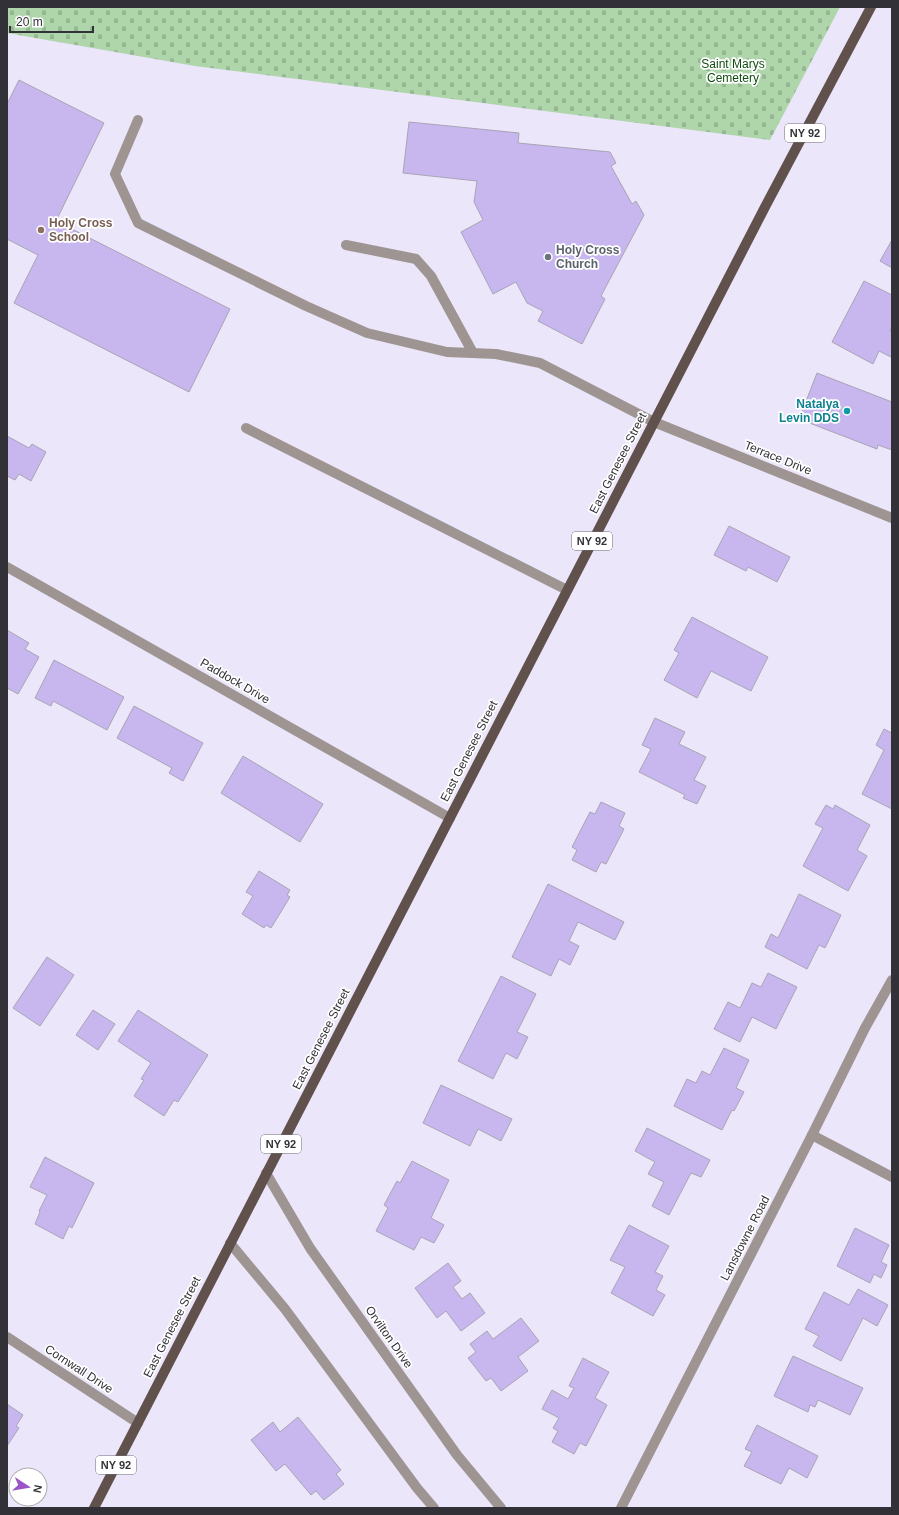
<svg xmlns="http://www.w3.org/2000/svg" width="899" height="1515" font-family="Arial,sans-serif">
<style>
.cemetery{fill:url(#cemetery-stones)}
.building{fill:#c8b7ee;stroke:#a9a4b5}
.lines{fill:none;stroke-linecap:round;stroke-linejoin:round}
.service{stroke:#9e9593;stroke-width:10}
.minor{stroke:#9e9593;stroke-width:10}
.primary{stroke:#60514c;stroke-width:10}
.education-dot{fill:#8d6e63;stroke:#fff;stroke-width:1.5}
.worship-dot{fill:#6b7280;stroke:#fff;stroke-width:1.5}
.culture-dot{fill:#0f9aa8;stroke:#fff;stroke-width:1.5}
.labels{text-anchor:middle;stroke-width:3.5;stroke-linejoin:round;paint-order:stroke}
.shield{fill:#fff;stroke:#706f74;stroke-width:1}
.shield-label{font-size:11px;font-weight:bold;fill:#333138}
.park-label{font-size:12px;fill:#124d10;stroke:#fff}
.education-label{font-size:12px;font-weight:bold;fill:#785e54;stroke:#fff;text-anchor:start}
.worship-label{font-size:12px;font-weight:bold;fill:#5b616d;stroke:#fff;text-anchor:start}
.culture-label{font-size:12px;font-weight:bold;fill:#0d838f;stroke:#fff;text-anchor:end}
.street-label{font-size:12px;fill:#333138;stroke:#fff}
</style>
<defs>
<pattern id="cemetery-stones" width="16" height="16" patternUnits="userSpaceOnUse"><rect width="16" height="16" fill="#afd5ab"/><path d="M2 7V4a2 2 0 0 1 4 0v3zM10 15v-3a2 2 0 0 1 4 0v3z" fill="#97b794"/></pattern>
</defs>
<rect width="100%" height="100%" fill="#ebe6f9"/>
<path class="cemetery" d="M7,7H840L770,140L195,66L7,33Z"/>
<g class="building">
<path d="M19,80L104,123L56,221L230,309L189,392L14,303L38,255L7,239V104Z"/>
<path d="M409,122L519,133L518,143L610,152L616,163L611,166L632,204L636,201L644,215L601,296L605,299L582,344L538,321L543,311L527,303L516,282L493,294L461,232L483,220L474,202L477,181L403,173Z"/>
<path d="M892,240V268L880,261Z"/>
<path d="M864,281L892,295V327L890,331L892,332V355L891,357L879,351L873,364L832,342Z"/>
<path d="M817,373L892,402V450L878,445L877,449L799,419Z"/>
<path d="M7,436L29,448L32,444L46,452L31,481L19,474L15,480L7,476Z"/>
<path d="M729,526L790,557L777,582L748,567L746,571L714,555Z"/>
<path d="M692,617L768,657L751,691L711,671L697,698L664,680L679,653L674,650Z"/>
<path d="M7,630L29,643L25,649L39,657L18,694L7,688Z"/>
<path d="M54,660L124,697L107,730L53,701L51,706L35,698Z"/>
<path d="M134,706L203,743L183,781L169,773L172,768L117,738Z"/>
<path d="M655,718L685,732L679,744L706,757L694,780L706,786L697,804L683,798L685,795L639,772L651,749L642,745Z"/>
<path d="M884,729L892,733V809L862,794L884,750L876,745Z"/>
<path d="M243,756L323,804L300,842L221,793Z"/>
<path d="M601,802L625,813L619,826L624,829L606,864L601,862L596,872L572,860L577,850L572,847L590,812L595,814Z"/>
<path d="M826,805L833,809L835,805L870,825L857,850L867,856L848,891L803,866L823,828L815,824Z"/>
<path d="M259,871L290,890L287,895L290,897L271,928L266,925L264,928L242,914L253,896L246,892Z"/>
<path d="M548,884L624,922L615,940L578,922L569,941L579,946L570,965L559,959L551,976L512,957Z"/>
<path d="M799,894L841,915L825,948L819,945L807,969L765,947L771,934L778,938Z"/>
<path d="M47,957L74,975L40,1026L13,1008Z"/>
<path d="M768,973L797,987L776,1029L752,1017L740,1042L714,1029L728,1002L740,1008L752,983L761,987Z"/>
<path d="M501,976L536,994L517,1032L528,1037L517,1059L506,1053L493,1079L458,1061Z"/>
<path d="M93,1010L115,1024L98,1050L76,1035Z"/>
<path d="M138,1010L208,1055L178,1102L174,1100L164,1116L134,1096L144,1080L141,1079L151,1063L118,1041Z"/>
<path d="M724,1048L749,1060L736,1088L744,1092L734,1111L732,1110L722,1130L674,1106L687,1079L696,1083L702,1071L710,1075Z"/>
<path d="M441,1085L512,1119L501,1141L478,1129L470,1146L423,1123Z"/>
<path d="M647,1128L710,1160L701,1177L691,1173L669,1215L652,1206L664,1182L648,1174L655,1162L635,1151Z"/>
<path d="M45,1157L94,1183L72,1228L69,1226L63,1239L35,1224L40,1212L39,1211L47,1195L30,1187Z"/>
<path d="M412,1161L449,1180L431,1218L444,1225L434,1243L421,1237L414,1250L376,1231L388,1208L384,1205L397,1181L400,1183Z"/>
<path d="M629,1225L669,1246L655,1272L663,1276L656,1290L665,1295L653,1316L611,1293L625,1267L610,1260Z"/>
<path d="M855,1228L889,1245L881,1262L887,1265L881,1278L874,1274L870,1283L837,1266Z"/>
<path d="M448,1263L461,1281L453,1287L462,1299L470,1293L485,1313L461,1331L446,1311L437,1318L415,1288Z"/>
<path d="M858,1289L888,1305L877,1326L863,1318L841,1361L813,1346L819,1336L805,1329L824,1292L849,1305Z"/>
<path d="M521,1318L539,1341L518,1357L528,1371L501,1391L491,1378L486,1381L468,1358L476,1352L470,1344L487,1331L493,1339Z"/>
<path d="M793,1356L863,1388L850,1415L818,1400L815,1407L810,1405L808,1412L774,1396Z"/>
<path d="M583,1358L609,1372L595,1398L607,1405L586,1446L580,1443L574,1454L552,1442L558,1431L553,1428L559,1418L542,1409L552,1390L568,1399L574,1388L569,1386Z"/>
<path d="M7,1404L23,1415L16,1426L19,1428L7,1446Z"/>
<path d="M298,1417L341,1470L336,1474L344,1484L324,1500L316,1491L311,1495L285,1464L276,1471L251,1440L273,1422L280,1432Z"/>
<path d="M757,1425L818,1456L807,1478L789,1468L781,1484L744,1466L752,1452L745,1449Z"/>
</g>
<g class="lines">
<g class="service">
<path d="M138,120L115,174L138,223L306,306L367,333L447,352L496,354L540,363L654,422"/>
<path d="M346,245L416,259L431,276L473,353"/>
<path d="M246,428L567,590"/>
</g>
<g class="minor">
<path d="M654,422L892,518"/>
<path d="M7,567L450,818"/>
<path d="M812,1135L892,1177"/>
<path d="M266,1173L310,1248L457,1455L501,1508"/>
<path d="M230,1243L285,1309L417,1488L434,1508"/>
<path d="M7,1337L138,1423"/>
<path d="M621,1508L812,1135L865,1028L892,980"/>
</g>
<path class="primary" d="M94,1508L765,207L871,7"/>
</g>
<circle class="education-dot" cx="41" cy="230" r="4"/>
<circle class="worship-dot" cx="548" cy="257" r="4"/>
<circle class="culture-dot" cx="847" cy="411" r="4"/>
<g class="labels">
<g class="shield">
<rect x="785" y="124" width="40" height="18" rx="3"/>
<rect x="572" y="532" width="40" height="18" rx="3"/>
<rect x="261" y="1135" width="40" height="18" rx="3"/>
<rect x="96" y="1456" width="40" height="18" rx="3"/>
</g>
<g class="shield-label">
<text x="805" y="137">NY 92</text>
<text x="592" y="545">NY 92</text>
<text x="281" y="1148">NY 92</text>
<text x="116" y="1469">NY 92</text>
</g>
<g class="park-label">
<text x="733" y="68">Saint Marys<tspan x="733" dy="14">Cemetery</tspan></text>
</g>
<g class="education-label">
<text x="49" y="227">Holy Cross<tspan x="49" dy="14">School</tspan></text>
</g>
<g class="worship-label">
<text x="556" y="254">Holy Cross<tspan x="556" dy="14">Church</tspan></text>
</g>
<g class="culture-label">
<text x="839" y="408">Natalya<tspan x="839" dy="14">Levin DDS</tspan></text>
</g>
<g class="street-label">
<text transform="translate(778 458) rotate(22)" y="4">Terrace Drive</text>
<text transform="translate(618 463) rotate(-63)" y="4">East Genesee Street</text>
<text transform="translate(235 681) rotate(30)" y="4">Paddock Drive</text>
<text transform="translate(469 751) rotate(-63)" y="4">East Genesee Street</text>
<text transform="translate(321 1039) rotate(-63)" y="4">East Genesee Street</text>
<text transform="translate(745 1238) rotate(-63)" y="4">Lansdowne Road</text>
<text transform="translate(172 1327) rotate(-63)" y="4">East Genesee Street</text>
<text transform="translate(389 1337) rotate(55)" y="4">Orvilton Drive</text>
<text transform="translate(79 1369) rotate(33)" y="4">Cornwall Drive</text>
</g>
</g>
<rect width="899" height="1515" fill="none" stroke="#333138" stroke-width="16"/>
<g transform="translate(28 1487) rotate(102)"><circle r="19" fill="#ffffff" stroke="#adadaf"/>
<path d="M0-3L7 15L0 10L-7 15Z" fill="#9a54c8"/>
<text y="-6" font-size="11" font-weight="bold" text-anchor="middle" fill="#333138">N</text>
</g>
<path d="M10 26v6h83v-6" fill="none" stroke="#333138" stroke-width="2"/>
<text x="16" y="26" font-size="12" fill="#333138" stroke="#ffffff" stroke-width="3" paint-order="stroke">20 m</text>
</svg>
